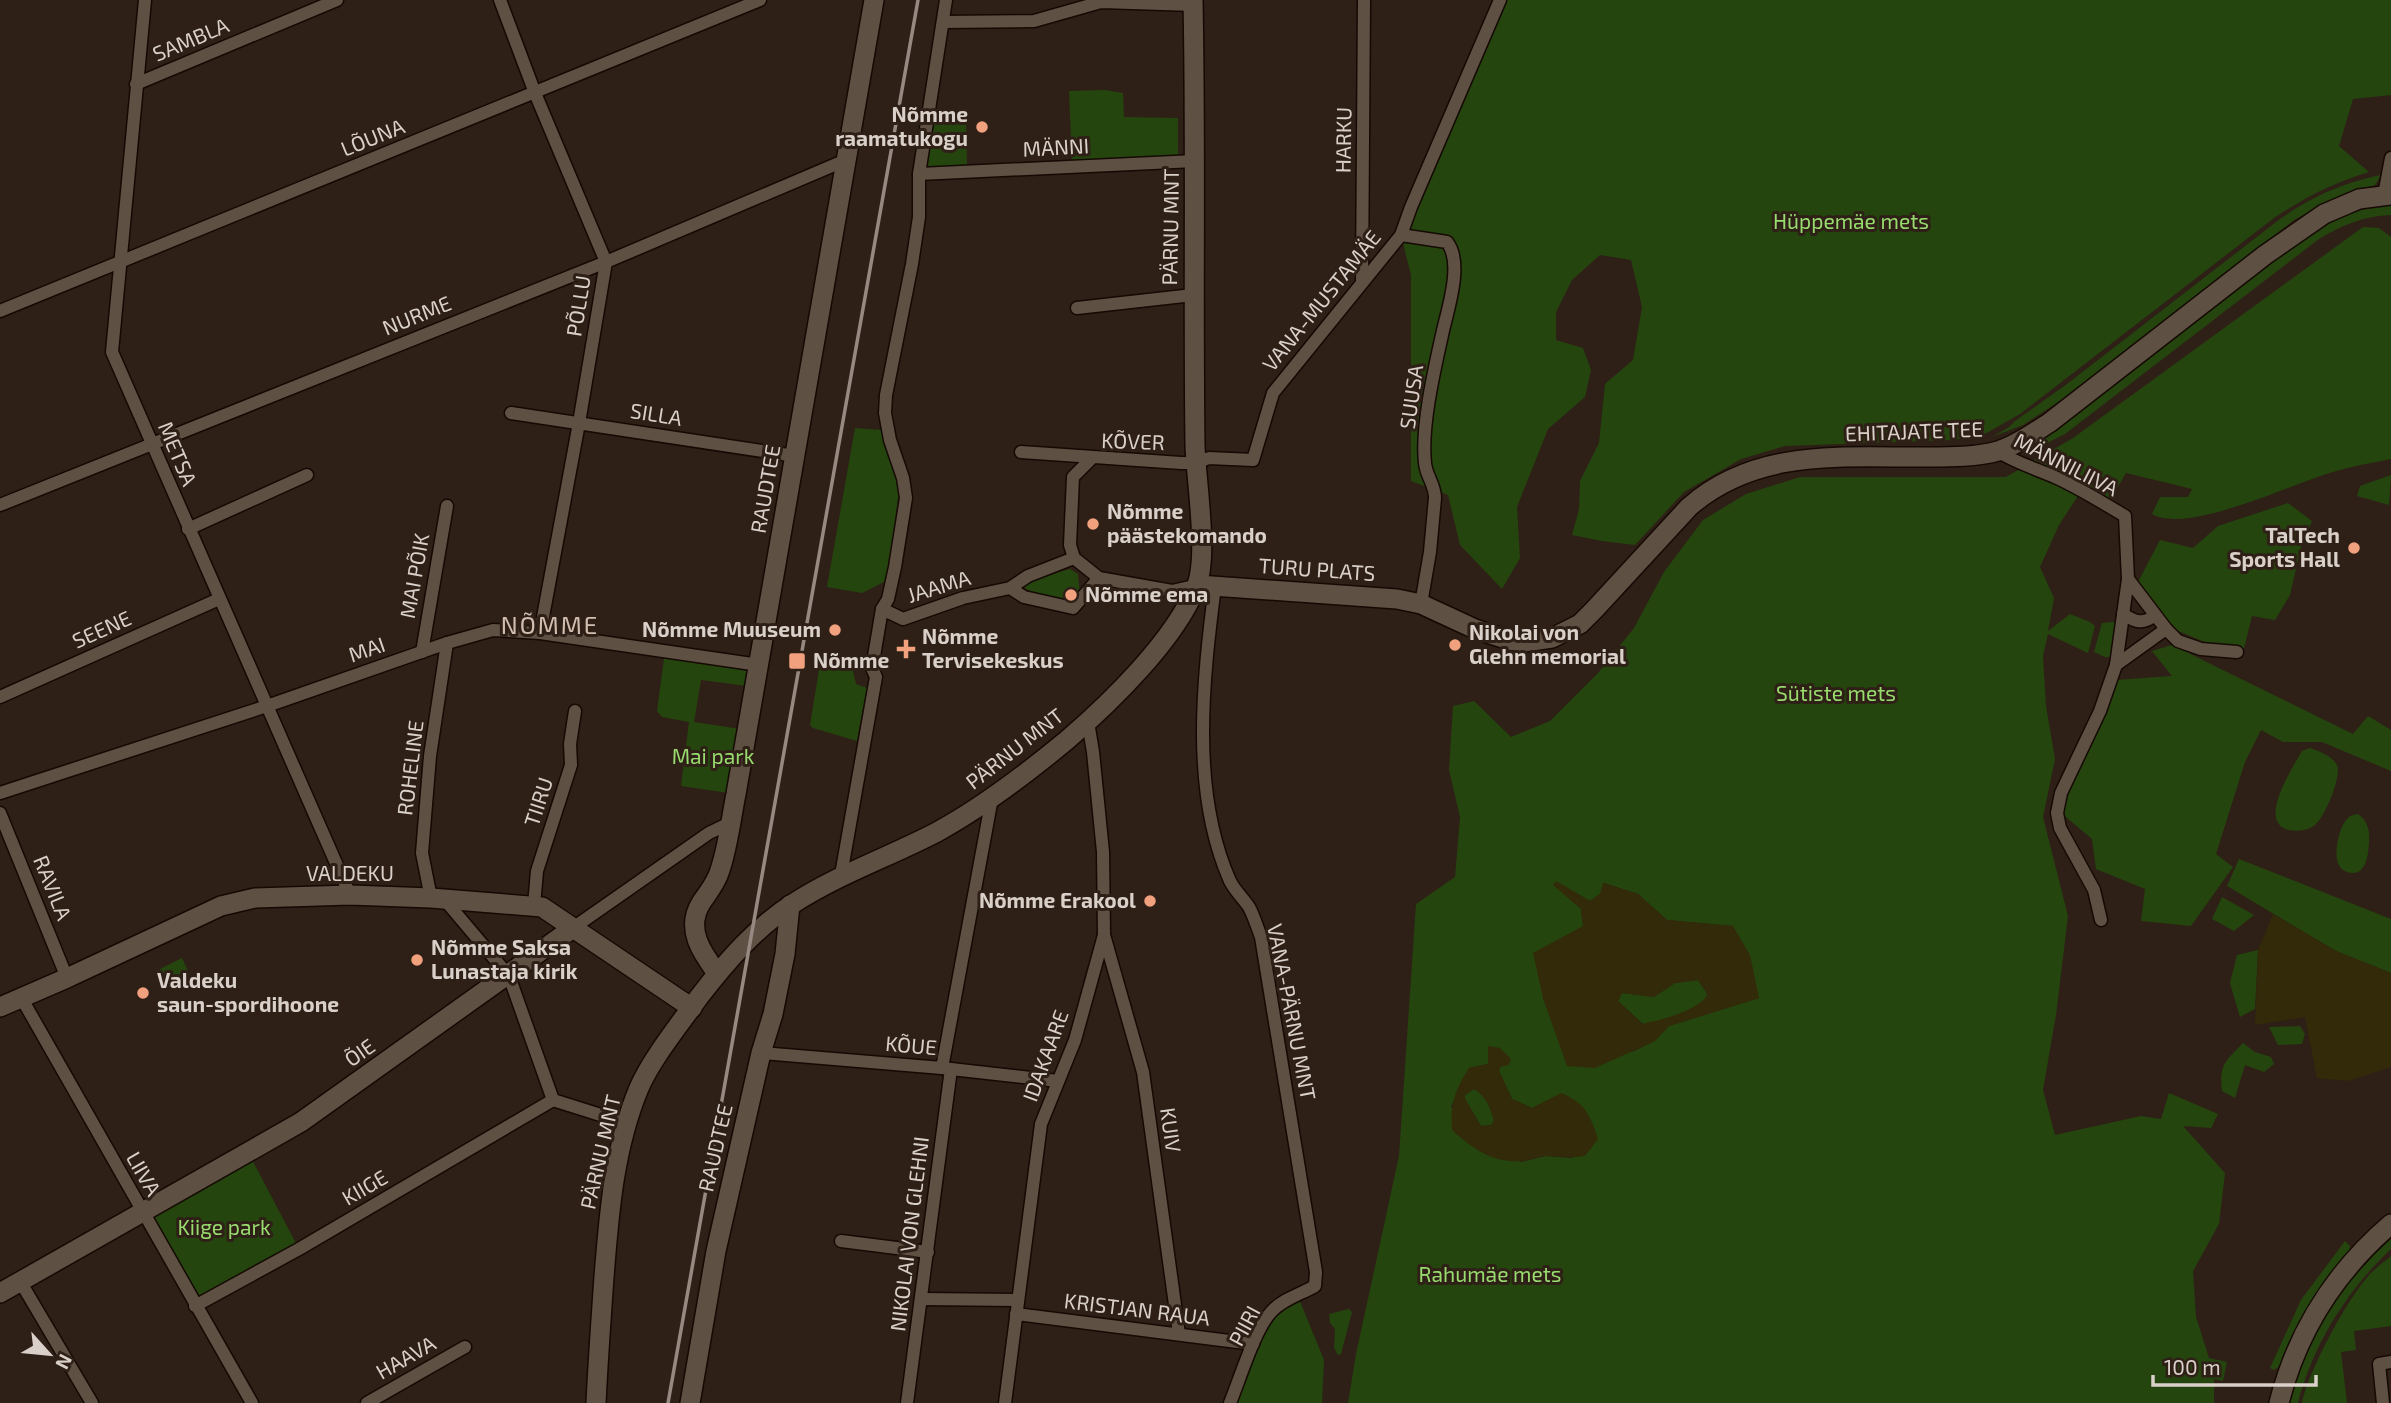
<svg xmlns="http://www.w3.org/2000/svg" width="2391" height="1403" font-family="'Exo 2',sans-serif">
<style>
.green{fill:#25450e;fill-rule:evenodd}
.sand{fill:#322a09;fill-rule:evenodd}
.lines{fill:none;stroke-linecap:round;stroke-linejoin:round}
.street-casing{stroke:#150903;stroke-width:15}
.secondary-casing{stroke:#150903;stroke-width:22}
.street{stroke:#5f5044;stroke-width:12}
.secondary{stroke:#5f5044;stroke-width:19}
.rail{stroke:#958982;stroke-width:3.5}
.poi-dot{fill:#f2a17e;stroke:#2e2016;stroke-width:2.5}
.labels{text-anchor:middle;stroke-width:6;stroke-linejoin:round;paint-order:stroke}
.street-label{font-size:21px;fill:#dad0ca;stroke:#2e2016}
.poi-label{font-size:21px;font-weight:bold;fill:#dad0ca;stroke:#2e2016;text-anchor:start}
.park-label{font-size:21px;fill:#98dc6f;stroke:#2e2016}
.quarter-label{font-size:24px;letter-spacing:2px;fill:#d1beb1;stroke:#2e2016}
</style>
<rect width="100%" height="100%" fill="#2e2016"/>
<g class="green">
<path d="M1500,0H2391V95L2353,99L2339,146L2369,172C2332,183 2306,197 2274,218L2020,414L1983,435L1953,440L1785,446L1741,459L1684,492L1635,545L1602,541L1572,535L1579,509L1580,481L1599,443L1605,384L1633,360L1642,307L1631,260L1600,255L1572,280L1556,312V340L1583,348L1591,370L1585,397L1548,429L1517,507L1520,558L1502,589L1460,545L1448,495L1411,481V275L1401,235Z"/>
<path d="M1105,90L1123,93L1124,117L1178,118V156L1072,161L1069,91Z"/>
<path d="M932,115H966L967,166H924Z"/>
<path d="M2381,175L2375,185L2335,198L2294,220L2072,393L2023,425L1992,437L2009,427L2015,421L2067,384L2280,219C2315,195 2340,184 2381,175Z"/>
<path d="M2391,203V215C2364,216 2342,225 2319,239L2065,434L2033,450L2027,449L2295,243C2327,221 2353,210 2391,203Z"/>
<path d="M2363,227L2379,228L2391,237V459C2372,463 2352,466 2333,472C2293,483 2188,535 2152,514L2160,497H2188L2192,489L2126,473L2111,499L2085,485L2059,525L2040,567L2054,598L2048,631L2070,614L2090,622L2095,626L2088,653L2048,634L2043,656L2046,706L2055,759L2043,817L2068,916L2056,1015L2043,1090L2055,1135L2141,1116L2161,1119L2169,1093L2218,1114L2211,1128L2183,1126L2225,1173L2219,1224L2193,1271L2196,1317L2209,1358L2227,1362L2223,1381L2214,1379V1403H1348L1356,1354L1399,1156L1416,904L1455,877L1460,817L1449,770L1453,706L1474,701L1511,737L1550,721L1598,673L1634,628L1664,572L1703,520L1746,494L1800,477H2006L2073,438ZM1556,882L1590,901L1600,894L1604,883L1638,894L1667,920L1733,926L1759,998L1669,1026L1654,1041L1634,1051L1568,1066L1543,998L1583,926L1581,909ZM1488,1064L1500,1067L1499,1071L1512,1099L1532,1108L1561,1094L1573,1158L1545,1156L1521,1162L1451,1107L1469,1068Z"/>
<path d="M855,428L882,430L899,489L888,580L862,593L827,587Z"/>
<path d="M2391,475L2389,505L2357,496L2360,486Z"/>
<path d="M2288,503L2312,521L2301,547L2290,595L2275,620L2252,616L2244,648L2214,646L2174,629L2138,582L2160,540L2193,548L2218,526Z"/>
<path d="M1070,569L1078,574C1078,580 1081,591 1078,596C1071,606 1033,594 1025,588V583L1028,581Z"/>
<path d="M2113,622L2122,628L2116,657H2105L2094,652L2102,623Z"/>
<path d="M2172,645L2353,734L2368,716L2391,730V771L2322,742H2283L2261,730L2245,762L2216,854L2233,867L2191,926L2141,921L2145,889L2096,869L2092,839L2060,812L2116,680L2172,676L2152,651Z"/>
<path d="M665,651L759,665L755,687L701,680L694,722L747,730L736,794L681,786L689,722L662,717L657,711Z"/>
<path d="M820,664L853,671L856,684L867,688L857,741L813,728L810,725Z"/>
<path d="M2310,748C2319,751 2332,756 2337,765C2342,776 2325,817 2315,825C2309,830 2297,832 2289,830C2256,823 2293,767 2302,751Z"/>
<path d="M2358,814C2368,821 2370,831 2369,843C2368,856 2366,878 2347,872C2344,871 2341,869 2339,865C2333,854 2339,826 2348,818C2350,815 2354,815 2358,814Z"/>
<path d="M2239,859L2391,919V973L2336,951L2227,886Z"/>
<path d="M2222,897L2254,915L2234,931L2212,919Z"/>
<path d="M2258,950L2255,1009L2240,1017L2230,983L2237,955Z"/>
<path d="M182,958L192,979L170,990L160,969Z"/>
<path d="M1698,980L1708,995C1697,1013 1663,1020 1643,1024L1618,1001L1622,993L1654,997L1675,983Z"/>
<path d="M2300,1026L2305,1034L2302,1044L2278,1045L2269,1027Z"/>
<path d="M2243,1043L2255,1052L2271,1057L2274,1064L2264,1072L2245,1065L2235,1098L2222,1091C2219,1063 2226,1061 2243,1043Z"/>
<path d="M1474,1089C1485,1094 1491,1108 1494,1121L1491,1125L1481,1126L1465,1099V1095Z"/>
<path d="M248,1152L299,1249L195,1306L142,1212Z"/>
<path d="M2391,1236V1249C2348,1289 2312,1346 2298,1403H2288C2298,1362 2324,1305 2352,1273C2364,1260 2378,1248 2391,1236Z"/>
<path d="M2345,1241L2350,1246L2349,1251C2319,1286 2298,1324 2280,1366L2274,1370L2270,1368L2301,1300Z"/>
<path d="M2391,1256V1326L2354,1331L2356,1350L2341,1352L2347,1403H2302C2309,1370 2347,1299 2370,1274C2377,1267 2384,1262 2391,1256Z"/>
<path d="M1297,1294L1324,1360L1322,1403H1230L1272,1311Z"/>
<path d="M1349,1309L1352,1312L1341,1354L1338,1355L1334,1348L1335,1329L1330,1323L1329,1314Z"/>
</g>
<g class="sand">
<path d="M1556,881L1590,901L1600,894L1603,883L1638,894L1667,920L1733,926L1750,955L1759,998L1669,1026L1655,1041L1595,1068L1567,1066L1543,998L1533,953L1583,926L1581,909L1553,885ZM1698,980L1708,994C1698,1011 1661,1020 1642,1024L1618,1001L1622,993L1654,997L1675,983Z"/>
<path d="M2273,914L2336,951L2391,973V1067L2348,1081L2317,1078L2305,1017L2255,1025L2258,950Z"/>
<path d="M1488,1046L1500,1048L1511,1059L1509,1065L1500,1067L1499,1071L1512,1099L1532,1108L1561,1093C1585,1102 1591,1117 1598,1139L1585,1156C1572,1158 1560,1156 1547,1156C1538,1156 1529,1161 1520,1161C1492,1163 1472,1148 1452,1130C1450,1104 1455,1090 1469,1068L1488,1064ZM1473,1089C1485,1094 1491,1108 1494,1121L1491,1125L1481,1126L1465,1099V1095Z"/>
</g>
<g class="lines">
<defs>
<g id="street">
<path d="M145,0L112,352L350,895"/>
<path d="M500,0L535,93L606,262L579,423L540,633"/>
<path d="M943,22L1034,21L1101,2L1194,5"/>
<path d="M136,84L337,0"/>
<path d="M919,174L1195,161"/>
<path d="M2384,195L2391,158"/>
<path d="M1401,235L1447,242C1464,263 1447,311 1442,335C1434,371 1421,427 1425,463C1426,476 1435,484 1435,498L1430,552L1421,604"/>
<path d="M1362,281L1364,0"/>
<path d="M1077,308L1193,295"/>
<path d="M0,311L760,0"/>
<path d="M511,413L795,456"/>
<path d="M1997,451C2016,463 2037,469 2057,478C2081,489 2103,503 2125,516L2128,579L2166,629L2178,641L2201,649L2237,652"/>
<path d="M1021,452L1181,463H1196L1209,458L1253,460L1273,393L1401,235L1411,207L1500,0"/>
<path d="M0,505L606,262L846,160"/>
<path d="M188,529L307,475"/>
<path d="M1074,558L1099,578L1172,591L1198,585"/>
<path d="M1074,558L1070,545L1073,477L1092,458"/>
<path d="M1215,586C1203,680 1190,791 1230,881C1235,891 1243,898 1249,907C1254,916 1257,927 1261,937L1316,1272L1315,1286C1301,1294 1283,1299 1272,1311C1255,1328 1240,1379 1230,1403"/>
<path d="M1010,588L1024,597L1073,608L1099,578"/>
<path d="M882,609L903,619L963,598L1010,588L1028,576L1074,558"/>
<path d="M2123,614C2135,622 2143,625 2155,615"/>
<path d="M422,652L447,506"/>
<path d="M2116,665L2166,629"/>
<path d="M0,697L219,599"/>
<path d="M0,793L267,706L447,643L493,630L540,633L759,665"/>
<path d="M0,813L67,978"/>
<path d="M841,875L876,677L872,668L882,609L888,599L895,567L906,498L903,478L890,440L885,413L886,395L912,264L919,217V174L946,0"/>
<path d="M431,898L422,853L430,756L447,643"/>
<path d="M444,899L509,976L553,1100L626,1123"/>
<path d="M534,905L537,871L571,765L570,744L575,711"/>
<path d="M2101,920L2094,890L2060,828L2057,813L2061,793L2100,711L2116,665L2128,579"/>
<path d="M573,928L709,833L730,823"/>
<path d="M1104,935L1143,1072L1179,1334"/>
<path d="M22,999L252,1403"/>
<path d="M761,1053L942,1068L1058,1081"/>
<path d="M942,1068L992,798"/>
<path d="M841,1241L928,1252"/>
<path d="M20,1281L92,1403"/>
<path d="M922,1299L1017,1300"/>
<path d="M195,1306L299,1249L553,1100"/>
<path d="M1016,1314L1253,1344"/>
<path d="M367,1403L465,1347"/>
<path d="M907,1403L951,1069"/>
<path d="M1005,1403L1041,1124L1075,1040L1104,935L1103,852L1093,752L1088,722"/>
<path d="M2383,1403L2379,1364L2391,1362"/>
</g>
<g id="secondary">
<path d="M1198,585L1397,599L1421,604L1475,629L1509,640L1524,642L1552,638L1580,624L1594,610L1689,507C1757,447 1844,458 1929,457C1950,457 1977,457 1998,451C2017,445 2033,433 2049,423L2265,255L2324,214L2359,199L2391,195"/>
<path d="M717,973C702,953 685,929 701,903C708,892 716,884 720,870C728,846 731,819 736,794L874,0"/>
<path d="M0,1007L67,978L221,906L255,898L350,895L431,898L542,907L692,1008"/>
<path d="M0,1293L301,1122L573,928"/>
<path d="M596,1403C598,1361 601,1319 604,1277C609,1213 614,1148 639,1088C652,1058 680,1024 699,997C726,962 756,927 794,903C839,874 889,857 937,832C983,807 1026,774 1067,740C1110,703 1175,640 1196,587C1209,557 1196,481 1195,445C1193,297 1196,148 1193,0"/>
<path d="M690,1403L716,1251L761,1053L773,1014L785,954L790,905"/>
<path d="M2279,1403C2297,1332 2336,1271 2391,1224"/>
</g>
</defs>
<use href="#street" class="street-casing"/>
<use href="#secondary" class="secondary-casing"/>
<use href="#street" class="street"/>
<use href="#secondary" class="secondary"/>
<path class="rail" d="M668,1403L918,0"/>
</g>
<g class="poi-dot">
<circle cx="982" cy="127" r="7"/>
<circle cx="1093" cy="524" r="7"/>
<circle cx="2354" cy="548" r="7"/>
<circle cx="1071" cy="595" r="7"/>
<circle cx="835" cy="630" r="7"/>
<circle cx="1455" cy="645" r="7"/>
<path d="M902.5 638.5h7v7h7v7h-7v7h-7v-7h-7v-7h7z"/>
<rect x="788" y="652" width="18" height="18" rx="3.5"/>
<circle cx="1150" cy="901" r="7"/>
<circle cx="417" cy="960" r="7"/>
<circle cx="143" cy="993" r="7"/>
</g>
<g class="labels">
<g class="street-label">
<text transform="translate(191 40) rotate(-23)" y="7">SAMBLA</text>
<text transform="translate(373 138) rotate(-22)" y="7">LÕUNA</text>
<text transform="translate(1344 140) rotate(-89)" y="7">HARKU</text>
<text transform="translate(1056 148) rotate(-3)" y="7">MÄNNI</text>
<text transform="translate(1171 227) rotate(-89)" y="7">PÄRNU MNT</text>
<text transform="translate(1322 301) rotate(-51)" y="7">VANA-MUSTAMÄE</text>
<text transform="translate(579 306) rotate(-81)" y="7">PÕLLU</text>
<text transform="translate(417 316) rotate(-22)" y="7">NURME</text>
<text transform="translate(1412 397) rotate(-82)" y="7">SUUSA</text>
<text transform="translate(656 415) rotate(9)" y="7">SILLA</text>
<text transform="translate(1914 432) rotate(-2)" y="7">EHITAJATE TEE</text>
<text transform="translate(1133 442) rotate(2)" y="7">KÕVER</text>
<text transform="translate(177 454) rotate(67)" y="7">METSA</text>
<text transform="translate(2066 465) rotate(27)" y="7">MÄNNILIIVA</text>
<text transform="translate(766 489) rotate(-80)" y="7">RAUDTEE</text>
<text transform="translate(1317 570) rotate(4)" y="7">TURU PLATS</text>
<text transform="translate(415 576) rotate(-80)" y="7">MAI PÕIK</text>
<text transform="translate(939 587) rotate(-17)" y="7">JAAMA</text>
<text transform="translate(102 630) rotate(-24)" y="7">SEENE</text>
<text transform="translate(367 650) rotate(-19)" y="7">MAI</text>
<text transform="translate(1015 749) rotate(-38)" y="7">PÄRNU MNT</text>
<text transform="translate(411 768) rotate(-83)" y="7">ROHELINE</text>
<text transform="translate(539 802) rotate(-72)" y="7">TIIRU</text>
<text x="350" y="881">VALDEKU</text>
<text transform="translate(52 888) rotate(68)" y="7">RAVILA</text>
<text transform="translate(1291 1012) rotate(79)" y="7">VANA-PÄRNU MNT</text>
<text transform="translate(911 1046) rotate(5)" y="7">KÕUE</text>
<text transform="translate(360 1053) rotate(-35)" y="7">ÕIE</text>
<text transform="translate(1046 1056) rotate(-70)" y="7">IDAKAARE</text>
<text transform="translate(1170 1130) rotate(82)" y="7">KUIV</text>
<text transform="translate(716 1148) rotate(-77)" y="7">RAUDTEE</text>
<text transform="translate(601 1152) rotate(-77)" y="7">PÄRNU MNT</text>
<text transform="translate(143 1174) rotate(60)" y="7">LIIVA</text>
<text transform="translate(365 1188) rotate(-30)" y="7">KIIGE</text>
<text transform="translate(910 1234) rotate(-83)" y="7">NIKOLAI VON GLEHNI</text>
<text transform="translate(1137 1310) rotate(7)" y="7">KRISTJAN RAUA</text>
<text transform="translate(1245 1326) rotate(-62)" y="7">PIIRI</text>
<text transform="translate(406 1358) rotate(-30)" y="7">HAAVA</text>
</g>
<g class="poi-label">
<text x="968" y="122" text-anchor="end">Nõmme<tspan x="968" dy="24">raamatukogu</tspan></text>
<text x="1107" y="519">Nõmme<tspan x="1107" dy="24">päästekomando</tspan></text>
<text x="2340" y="543" text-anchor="end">TalTech<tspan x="2340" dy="24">Sports Hall</tspan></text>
<text x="1085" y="602">Nõmme ema</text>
<text x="821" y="637" text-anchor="end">Nõmme Muuseum</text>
<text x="1469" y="640">Nikolai von<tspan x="1469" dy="24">Glehn memorial</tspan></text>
<text x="922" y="644">Nõmme<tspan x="922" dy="24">Tervisekeskus</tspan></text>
<text x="813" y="668">Nõmme</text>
<text x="1136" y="908" text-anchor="end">Nõmme Erakool</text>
<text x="431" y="955">Nõmme Saksa<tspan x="431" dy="24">Lunastaja kirik</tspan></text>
<text x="157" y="988">Valdeku<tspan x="157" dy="24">saun-spordihoone</tspan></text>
</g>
<g class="park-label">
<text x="1851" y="229">Hüppemäe mets</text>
<text x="1836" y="701">Sütiste mets</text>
<text x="713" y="764">Mai park</text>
<text x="224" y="1235">Kiige park</text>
<text x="1490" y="1282">Rahumäe mets</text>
</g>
<g class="quarter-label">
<text x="550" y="634">NÕMME</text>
</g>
</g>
<g transform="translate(49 1354) rotate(117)" stroke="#2e2016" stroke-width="5" paint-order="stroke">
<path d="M0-5L12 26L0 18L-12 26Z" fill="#dad0ca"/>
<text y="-10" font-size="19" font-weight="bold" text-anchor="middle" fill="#dad0ca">N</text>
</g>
<path d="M2153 1375v10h163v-10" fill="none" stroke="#dad0ca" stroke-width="3.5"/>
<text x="2164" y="1375" font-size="21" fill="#dad0ca" stroke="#2e2016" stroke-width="5" paint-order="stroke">100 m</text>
</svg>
